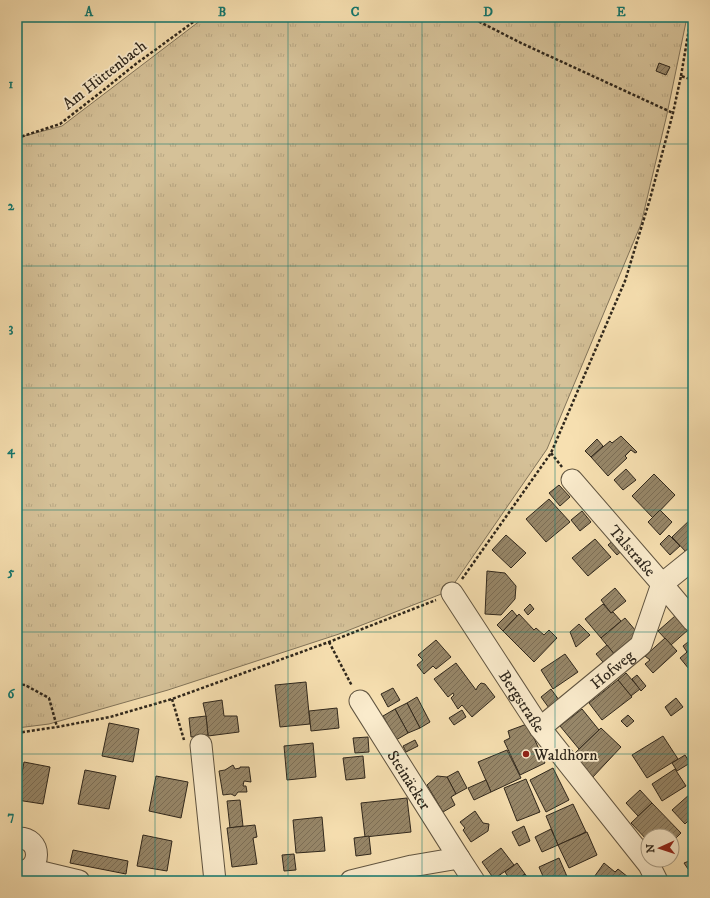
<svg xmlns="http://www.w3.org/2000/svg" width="710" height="898" font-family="'IM FELL DW Pica',serif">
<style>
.grass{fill:url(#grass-tufts);stroke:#82745a}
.building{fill:url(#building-hatch);stroke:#2f271c}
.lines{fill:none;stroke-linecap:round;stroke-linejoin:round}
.minor-casing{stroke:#615541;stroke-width:23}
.path{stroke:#2f271c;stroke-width:2.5;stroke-dasharray:3 2;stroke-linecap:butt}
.minor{stroke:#faebcc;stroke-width:21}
.grid{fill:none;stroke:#0f766e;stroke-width:1;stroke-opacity:0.55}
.poi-dot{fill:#8f2418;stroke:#faebcc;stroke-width:1.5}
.labels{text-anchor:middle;stroke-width:3.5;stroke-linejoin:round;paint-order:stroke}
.street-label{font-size:16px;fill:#2f271c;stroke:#faebcc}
.poi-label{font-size:16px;fill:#2f271c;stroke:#faebcc;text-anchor:start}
.neatline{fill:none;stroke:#0f766e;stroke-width:1.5}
.grid-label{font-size:13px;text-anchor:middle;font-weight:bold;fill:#0f766e}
</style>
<defs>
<pattern id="grass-tufts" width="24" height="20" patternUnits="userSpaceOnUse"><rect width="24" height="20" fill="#d5c198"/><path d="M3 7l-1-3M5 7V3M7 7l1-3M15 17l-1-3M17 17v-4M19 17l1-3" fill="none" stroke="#b7a682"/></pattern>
<pattern id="building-hatch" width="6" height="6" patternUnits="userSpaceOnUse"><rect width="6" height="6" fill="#978769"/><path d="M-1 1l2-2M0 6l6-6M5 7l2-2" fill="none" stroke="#7c6e56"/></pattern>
</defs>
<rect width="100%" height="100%" fill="#f7e0b1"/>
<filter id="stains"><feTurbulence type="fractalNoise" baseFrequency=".005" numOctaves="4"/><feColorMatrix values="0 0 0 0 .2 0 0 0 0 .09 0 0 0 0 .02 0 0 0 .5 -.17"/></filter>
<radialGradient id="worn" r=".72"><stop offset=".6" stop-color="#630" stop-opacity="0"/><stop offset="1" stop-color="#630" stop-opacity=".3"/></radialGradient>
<path class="grass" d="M205,17H687L667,114L641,224L547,449L449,591L339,634L168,690L49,724L17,728V138L62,126Z"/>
<g class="building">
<path d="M659,63L670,67L666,75L656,71Z"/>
<path d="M621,436L637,452L635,453L631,450L625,456L627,458L608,476L591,457L610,441L612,443Z"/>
<path d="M597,439L603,446L591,457L585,451Z"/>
<path d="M626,469L636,480L623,490L614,480Z"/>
<path d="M654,474L675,495L653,518L632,496Z"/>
<path d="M559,485L570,497L560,506L549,493Z"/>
<path d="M549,499L570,522L546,542L526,519Z"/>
<path d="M660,510L672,522L660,535L648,522Z"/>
<path d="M582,511L591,522L580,531L571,520Z"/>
<path d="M693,517V547L687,553L672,537Z"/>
<path d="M506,535L526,553L511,568L492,550Z"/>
<path d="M669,535L680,546L670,555L660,544Z"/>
<path d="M617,537L626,547L617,555L608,545Z"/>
<path d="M595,539L611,557L588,576L572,558Z"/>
<path d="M487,571L505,573L516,586L515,599L501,615L485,614Z"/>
<path d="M615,588L626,601L611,613L601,600Z"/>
<path d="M530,604L534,609L528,615L524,610Z"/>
<path d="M603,604L611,613L613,612L621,621L601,638L585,619Z"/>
<path d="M512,610L517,616L503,631L497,625Z"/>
<path d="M519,614L534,630L536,628L544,635L549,630L557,638L534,662L503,631Z"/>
<path d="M675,616L688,630L671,645L658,631Z"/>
<path d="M625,618L641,637L619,660L601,638Z"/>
<path d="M579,624L590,635L576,647L570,632Z"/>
<path d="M665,638L677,651L653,673L645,664L650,660L645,656Z"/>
<path d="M693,638V647L687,652L683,646Z"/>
<path d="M436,640L451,657L436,669L433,666L424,674L417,665L423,660L418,655Z"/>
<path d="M607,645L619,660L609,669L596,654Z"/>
<path d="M693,647V665L689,669L680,658Z"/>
<path d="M565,654L578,672L553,689L541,670Z"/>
<path d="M456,663L476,690L478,686L481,683L485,684L495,697L472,717L462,705L458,709L451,698L454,695L453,693L448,697L434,679Z"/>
<path d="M626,673L640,689L631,696L618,680Z"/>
<path d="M637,675L646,686L641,691L632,679Z"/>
<path d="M618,680L632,697L602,720L589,703Z"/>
<path d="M306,682L310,724L280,727L275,685Z"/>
<path d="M393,688L400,700L388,707L381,694Z"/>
<path d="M551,689L559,700L549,708L541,697Z"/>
<path d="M417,697L430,722L420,728L407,703Z"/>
<path d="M676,698L683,707L671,716L665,707Z"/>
<path d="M222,700L224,716H237L239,732L208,736L206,716L203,703Z"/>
<path d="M407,703L420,728L408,733L395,709Z"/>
<path d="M337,708L339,728L311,731L309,711Z"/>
<path d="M395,709L408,733L396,740L383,716Z"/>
<path d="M582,709L599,730L579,749L560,726Z"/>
<path d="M462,710L466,717L454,725L449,718Z"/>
<path d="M628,715L634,721L627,727L621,721Z"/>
<path d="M206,716L208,735L191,737L189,718Z"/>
<path d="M109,723L139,729L133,762L102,756Z"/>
<path d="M527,724L537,736L534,738L545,763L520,775L504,741L510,738L508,731Z"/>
<path d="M601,728L621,747L592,778L573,755Z"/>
<path d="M663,736L678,759L647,778L632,755Z"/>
<path d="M368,737L369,752L355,753L353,738Z"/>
<path d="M415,740L418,746L406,752L403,746Z"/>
<path d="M313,743L316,777L287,780L284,746Z"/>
<path d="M507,750L521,778L491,792L478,762Z"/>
<path d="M685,755L690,763L677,771L672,763Z"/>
<path d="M363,756L365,778L346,780L343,758Z"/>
<path d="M24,762L50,767L43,804L17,800Z"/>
<path d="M233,765L235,769L240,768V767H249L251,782L244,781L243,786H246L247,792H238L235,796L231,794L223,795L219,771L225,770Z"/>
<path d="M553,768L569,800L546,812L530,780Z"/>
<path d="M675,769L686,786L662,801L652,784Z"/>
<path d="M85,770L116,776L109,809L78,804Z"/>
<path d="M458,771L467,788L456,794L447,777Z"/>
<path d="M156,776L188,782L181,818L149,811Z"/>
<path d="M437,776L447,777L456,794L451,797L455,805L443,812L427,785Z"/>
<path d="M526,779L540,812L517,821L504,788Z"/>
<path d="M486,780L491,792L474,800L468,788Z"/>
<path d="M640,790L652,803L638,816L626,803Z"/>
<path d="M690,794L693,797V816L685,824L672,810Z"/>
<path d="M407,798L411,832L365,837L361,803Z"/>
<path d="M240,800L243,826L230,828L227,801Z"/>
<path d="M652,803L681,833L672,842V836H648V841L631,823Z"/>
<path d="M573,804L586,832L558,845L546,816Z"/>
<path d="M475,811L483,823L489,824L488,831L471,842L463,830L465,828L460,822Z"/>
<path d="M322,817L325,851L296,853L293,820Z"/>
<path d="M255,825L257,837L253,838L257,864L232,867L227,828Z"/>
<path d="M524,826L530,841L519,846L512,832Z"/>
<path d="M551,829L558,845L542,852L535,837Z"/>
<path d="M587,832L597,855L569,868L558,845Z"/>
<path d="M143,835L172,841L167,871L137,866Z"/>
<path d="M369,836L371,854L356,856L354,838Z"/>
<path d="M501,848L514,865L494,879L482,862Z"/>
<path d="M73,850L128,861L126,874L70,863Z"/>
<path d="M294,854L296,870L284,871L282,855Z"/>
<path d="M559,858L569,881H545L539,867Z"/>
<path d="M689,861L692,866L688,869L684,863Z"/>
<path d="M517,863L525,874L516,881H511L505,872Z"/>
<path d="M604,863L615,872L618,869L633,881H594L592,880Z"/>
<path d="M525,874L530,881H516Z"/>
</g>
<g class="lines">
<defs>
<g id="minor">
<path id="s1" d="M572,480L662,584L693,621"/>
<path id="s2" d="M452,593L540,728L649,865L657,881"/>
<path id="s3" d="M360,701L459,858"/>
<path id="s4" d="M540,728L641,645L662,584L693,559"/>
<path d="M201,745L215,881"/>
<path d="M17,838C43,836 43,873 17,872"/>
<path d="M29,869L79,881"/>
<path d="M351,881L412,866L459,858L474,881"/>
</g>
</defs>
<use href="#minor" class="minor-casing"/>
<g class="path">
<path d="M470,17L521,43L673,113"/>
<path d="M681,76L691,17"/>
<path d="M17,138L60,124L101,92L137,63L162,45L200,17"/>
<path d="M551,453L562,467"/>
<path d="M462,579L551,453L625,281L650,199L673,113L681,76L693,80"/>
<path d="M329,642L352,686"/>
<path d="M17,684L25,685L49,698L57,727"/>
<path d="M172,699L184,740"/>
<path d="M17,733L57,727L110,717L172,699L329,642L436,600"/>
</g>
<use href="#minor" class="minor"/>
</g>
<path class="grid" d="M155,17V881M288,17V881M422,17V881M555,17V881M17,144H693M17,266H693M17,388H693M17,510H693M17,632H693M17,754H693"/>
<circle class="poi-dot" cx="526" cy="754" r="4"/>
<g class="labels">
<g class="street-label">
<text transform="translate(104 74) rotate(-38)" y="6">Am Hüttenbach</text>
<text dy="6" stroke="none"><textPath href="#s1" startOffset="93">Talstraße</textPath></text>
<text dy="6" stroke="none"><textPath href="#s4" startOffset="93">Hofweg</textPath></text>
<text dy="6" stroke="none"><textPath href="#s2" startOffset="129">Bergstraße</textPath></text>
<text dy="6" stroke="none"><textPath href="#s3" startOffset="93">Steinäcker</textPath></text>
</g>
<g class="poi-label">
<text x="534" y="760">Waldhorn</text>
</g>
</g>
<rect width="710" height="898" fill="none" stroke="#f7e0b1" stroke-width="44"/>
<g transform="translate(660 848) rotate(267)"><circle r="19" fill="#faebcc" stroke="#a99d86"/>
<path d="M0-3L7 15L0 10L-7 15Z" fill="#8f2418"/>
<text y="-6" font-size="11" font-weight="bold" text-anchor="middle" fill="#2f271c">N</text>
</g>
<rect x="22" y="22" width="666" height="854" class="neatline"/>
<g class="grid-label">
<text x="89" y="16">A</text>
<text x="222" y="16">B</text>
<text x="355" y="16">C</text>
<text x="488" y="16">D</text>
<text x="621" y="16">E</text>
<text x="11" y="88">1</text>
<text x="11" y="210">2</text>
<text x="11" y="332">3</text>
<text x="11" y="454">4</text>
<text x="11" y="576">5</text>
<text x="11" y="698">6</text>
<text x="11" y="820">7</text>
</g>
<rect width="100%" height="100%" filter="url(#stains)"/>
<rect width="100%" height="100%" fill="url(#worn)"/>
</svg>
